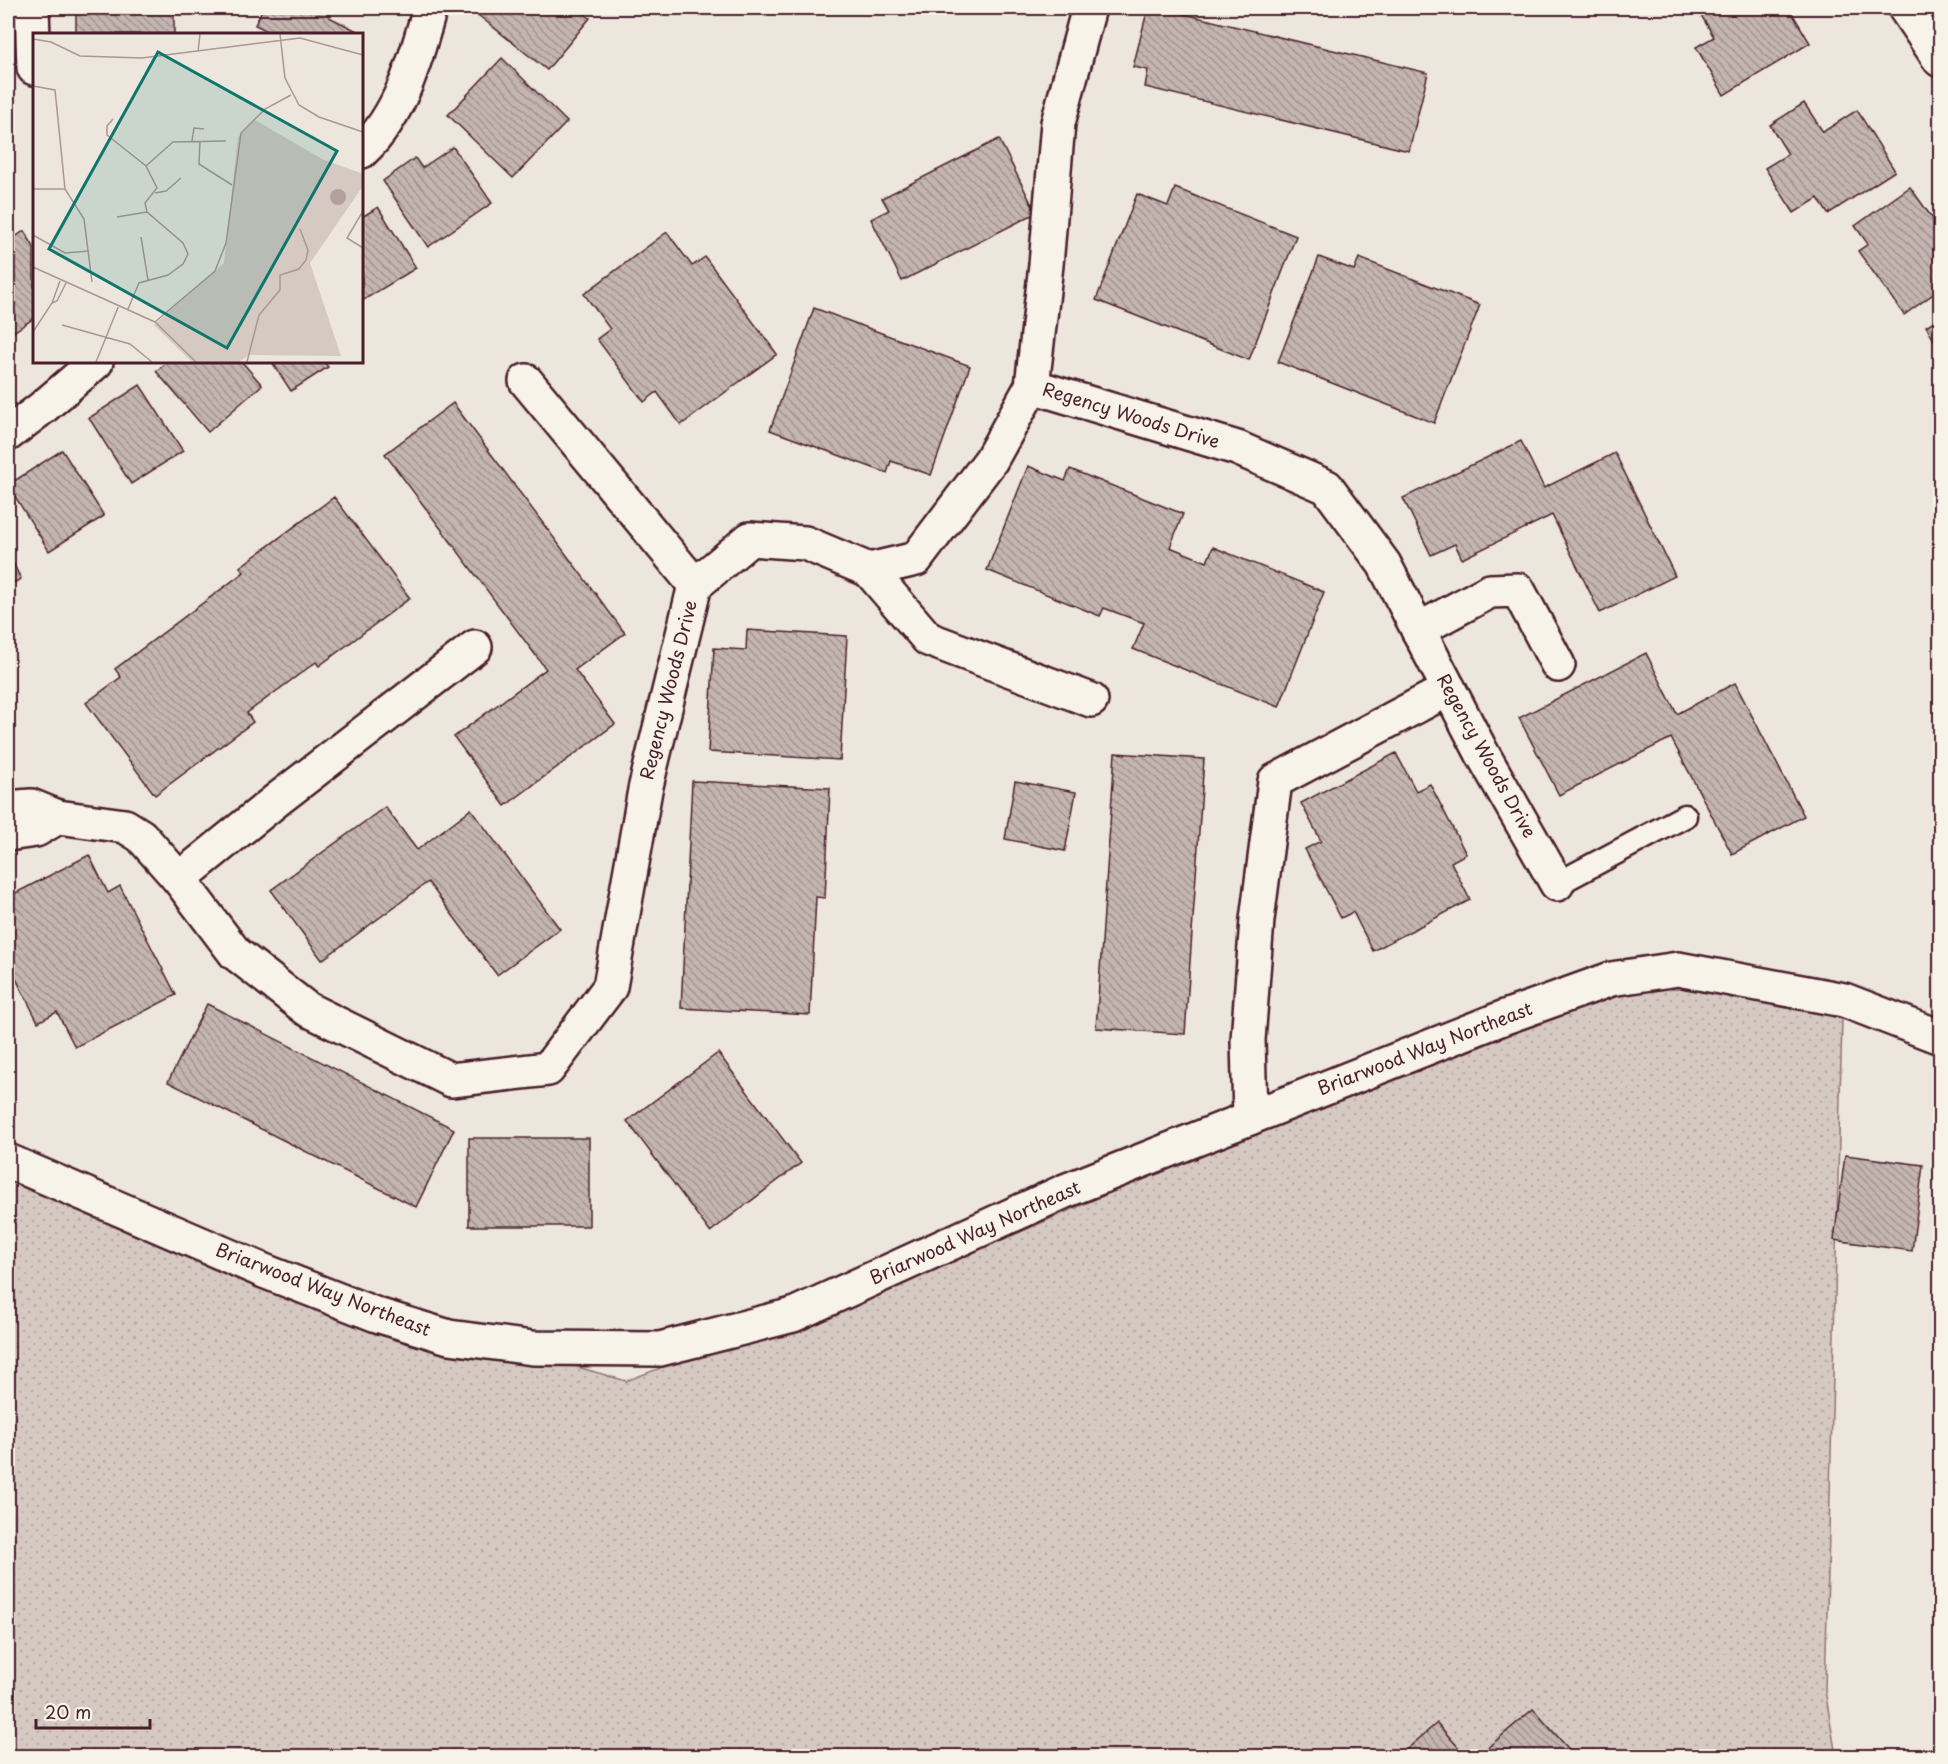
<svg xmlns="http://www.w3.org/2000/svg" width="1948" height="1764" font-family="'Playpen Sans',sans-serif">
<style>
.park{fill:url(#park-dots);stroke:#907476;stroke-width:1.5}
.building{fill:url(#building-back-hatch);stroke:#4a1f2b;stroke-width:1.5}
.lines{fill:none;stroke-linecap:round;stroke-linejoin:round}
.lane-casing{stroke:#4a1f2b;stroke-width:27}
.street-casing{stroke:#4a1f2b;stroke-width:38}
.lane{stroke:#f7f3e8;stroke-width:22}
.street{stroke:#f7f3e8;stroke-width:33}
.labels{text-anchor:middle;stroke-width:4.5;stroke-linejoin:round;paint-order:stroke}
.street-label{font-size:18px;fill:#4a1f2b;stroke:#f7f3e8}
.inset-road{fill:none;stroke:#ab9696;stroke-width:1.5}
.view{fill:#0f766e;fill-opacity:0.15;stroke:#0f766e;stroke-width:3}
.inset-edge{fill:none;stroke:#4a1f2b;stroke-width:3}
</style>
<defs>
<pattern id="park-dots" width="8" height="8" patternUnits="userSpaceOnUse" patternTransform="scale(1.5)"><rect width="8" height="8" fill="#d5c9c2"/><path d="M2 2h.1M6 6h.1" fill="none" stroke="#b8aca7" stroke-width="1.8" stroke-linecap="round"/></pattern>
<pattern id="building-back-hatch" width="6" height="6" patternUnits="userSpaceOnUse" patternTransform="scale(1.5)"><rect width="6" height="6" fill="#c4b5b0"/><path d="M-1 5l2 2M0 0l6 6M5-1l2 2" fill="none" stroke="#a1938f"/></pattern>
</defs>
<rect width="100%" height="100%" fill="#ece6dd"/>
<filter id="ink" filterUnits="userSpaceOnUse"><feTurbulence type="fractalNoise" baseFrequency=".0167" numOctaves="2"/><feDisplacementMap in="SourceGraphic" scale="12" xChannelSelector="R" yChannelSelector="G"/><feConvolveMatrix kernelMatrix="1 2 1 2 8 2 1 2 1" color-interpolation-filters="sRGB"/></filter>
<g filter="url(#ink)">
<path class="park" d="M1639,961L1842,1019L1825,1690L1836,1756H8V1170L363,1305L626,1381L1009,1237Z"/>
<g class="building">
<rect x="76" y="8" width="98" height="26"/>
<path d="M263,8H334L329,17L363,34L362,38V34H274L255,25Z"/>
<path d="M484,8H577L590,18L547,70L478,15Z"/>
<path d="M1148,8H1159L1428,73L1409,151L1145,87L1148,70L1133,67Z"/>
<path d="M1713,8H1789L1810,43L1724,95L1696,47L1714,37L1701,15Z"/>
<path d="M502,58L567,122L513,178L448,115Z"/>
<path d="M1804,103L1823,132L1857,110L1895,171L1828,214L1818,198L1794,213L1765,168L1788,154L1770,125Z"/>
<path d="M999,139L1036,213L902,281L871,219L889,210L882,198Z"/>
<path d="M453,147L492,203L428,247L383,181L415,158L422,168Z"/>
<path d="M1910,187L1940,229V289L1904,315L1858,251L1868,244L1855,226Z"/>
<path d="M1175,188L1296,236L1249,360L1096,300L1137,194L1168,206Z"/>
<path d="M378,207L416,268L362,301V217Z"/>
<path d="M24,231L34,247V318L9,335L8,333V242Z"/>
<path d="M667,232L692,266L705,257L777,354L681,425L657,392L644,402L597,339L610,329L584,294Z"/>
<path d="M1319,257L1354,270L1359,258L1480,305L1434,423L1278,362Z"/>
<path d="M814,308L970,366L931,475L891,461L887,473L770,430Z"/>
<path d="M1940,317V351L1926,326Z"/>
<path d="M168,362H242L262,385L208,432L156,371Z"/>
<path d="M272,362H324L328,367L291,391Z"/>
<path d="M140,385L183,451L131,484L89,418Z"/>
<path d="M453,403L625,633L575,670L615,724L505,806L454,737L546,669L385,454Z"/>
<path d="M1521,441L1544,488L1615,453L1675,576L1600,613L1552,515L1462,559L1455,544L1431,555L1403,498Z"/>
<path d="M62,450L104,516L49,551L8,485Z"/>
<path d="M1028,466L1065,481L1070,469L1183,514L1170,547L1207,562L1213,547L1324,592L1279,707L1133,649L1144,623L1104,608L1100,616L987,570Z"/>
<path d="M334,497L410,598L319,666L316,662L247,713L253,722L155,795L86,703L121,677L115,669L244,572L240,567Z"/>
<path d="M8,553L21,579L8,586Z"/>
<path d="M747,630L847,636L840,760L708,752L714,648L746,650Z"/>
<path d="M1646,653L1677,714L1735,683L1804,816L1732,854L1671,738L1559,795L1519,718Z"/>
<path d="M1115,753L1204,759L1185,1034L1096,1028Z"/>
<path d="M1396,753L1416,791L1430,784L1466,854L1451,862L1470,900L1373,951L1353,912L1341,918L1305,849L1321,841L1301,803Z"/>
<path d="M692,781L830,788L825,898L816,897L810,1015L681,1008Z"/>
<path d="M1015,781L1076,792L1065,851L1005,839Z"/>
<path d="M385,807L417,850L471,809L560,929L497,975L428,882L322,960L271,890Z"/>
<path d="M89,855L108,893L120,886L176,995L75,1047L57,1012L38,1022L8,963V943L12,941L8,931V897Z"/>
<path d="M207,1004L454,1129L416,1207L168,1082Z"/>
<path d="M718,1053L801,1163L710,1232L627,1121Z"/>
<rect x="469" y="1138" width="120" height="88"/>
<path d="M1845,1155L1923,1165L1912,1251L1834,1240Z"/>
<path d="M1533,1709L1575,1756H1478Z"/>
<path d="M1437,1723L1466,1756H1399Z"/>
</g>
<g class="lines">
<defs>
<path id="lane" d="M1557,884L1685,816"/>
<g id="street">
<path d="M32,8L34,68"/>
<path d="M1905,8L1940,60"/>
<path d="M362,151C401,115 416,58 430,8"/>
<path d="M526,381L695,585"/>
<path d="M1032,386L1237,448L1327,487L1384,564L1482,753L1557,884"/>
<path d="M8,434L42,408L96,362"/>
<path d="M869,570L928,639L1091,700"/>
<path d="M1418,630L1490,591L1518,590L1558,665"/>
<path d="M8,808L31,806L58,817"/>
<path d="M8,834L36,830L58,817L125,826L141,836L179,879L235,953L307,1009L451,1080L548,1069L610,987L645,790L695,585L750,539L805,543L869,570L916,559L991,460L1032,386L1046,265L1058,123L1089,8"/>
<path d="M179,879L278,799L475,647"/>
<path d="M1250,1118L1248,1040L1257,920L1275,781L1449,689"/>
<path d="M8,1161L264,1271L377,1315L449,1337L533,1348L660,1349L793,1315L1065,1191L1505,1017L1611,979L1678,969L1844,1000L1940,1037"/>
</g>
</defs>
<use href="#lane" class="lane-casing"/>
<use href="#street" class="street-casing"/>
<use href="#lane" class="lane"/>
<use href="#street" class="street"/>
</g>
</g>
<g class="labels">
<g class="street-label">
<text transform="translate(1131 416) rotate(17)" y="6">Regency Woods Drive</text>
<text transform="translate(669 690) rotate(-76)" y="6">Regency Woods Drive</text>
<text transform="translate(1486 756) rotate(61)" y="6">Regency Woods Drive</text>
<text transform="translate(1425 1049) rotate(-21)" y="6">Briarwood Way Northeast</text>
<text transform="translate(975 1233) rotate(-24)" y="6">Briarwood Way Northeast</text>
<text transform="translate(323 1290) rotate(21)" y="6">Briarwood Way Northeast</text>
</g>
</g>
<g transform="translate(33 33)">
<rect width="330" height="330" fill="#ece6dd"/>
<path d="M222,87L289,126L330,141V153L277,230L308,323L216,322L206,329H159L121,292L191,230L205,104Z" fill="#d5c9c2"/>
<path d="M297 164a8 8 0 1 1 16 0a8 8 0 1 1-16 0Z" fill="#b39f9d"/>
<path class="inset-road" d="M247,1L252,45L266,72L286,84L330,99M0,6L18,9L47,23L109,25L267,5L330,22M165,19L167,1M0,53L22,57L32,156L51,186L59,249M80,86L74,93V102L113,133L124,155L112,170L114,179L150,210L155,221L150,231L135,242L106,250L95,276M159,108L161,95L171,96M167,108L166,131L199,152M113,133L140,109L193,108M0,156H32M122,160L133,158L148,145M330,178L314,205L330,215M84,184L114,179M0,202L32,220L56,218M108,204L115,247M0,234L122,289L163,329M19,270L24,268L33,250M122,289L182,238L193,210L208,100L232,76L258,62M29,292L97,311L119,329M0,299L19,270L27,248M63,329L86,272M214,329L226,282L247,257V242L266,236L273,227L275,217L267,196"/>
<path class="view" d="M125,19L304,118L194,315L16,216Z"/>
<rect width="330" height="330" class="inset-edge"/>
</g>
<rect width="1948" height="1764" fill="none" stroke="#f7f3e8" stroke-width="30"/>
<rect x="15" y="15" width="1918" height="1734" fill="none" stroke="#4a1f2b" stroke-width="2" filter="url(#ink)"/>
<path d="M36 1719v9h114v-9" fill="none" stroke="#4a1f2b" stroke-width="3"/>
<text x="45" y="1719" font-size="18" fill="#4a1f2b" stroke="#f7f3e8" stroke-width="4.5" paint-order="stroke">20 m</text>
</svg>
